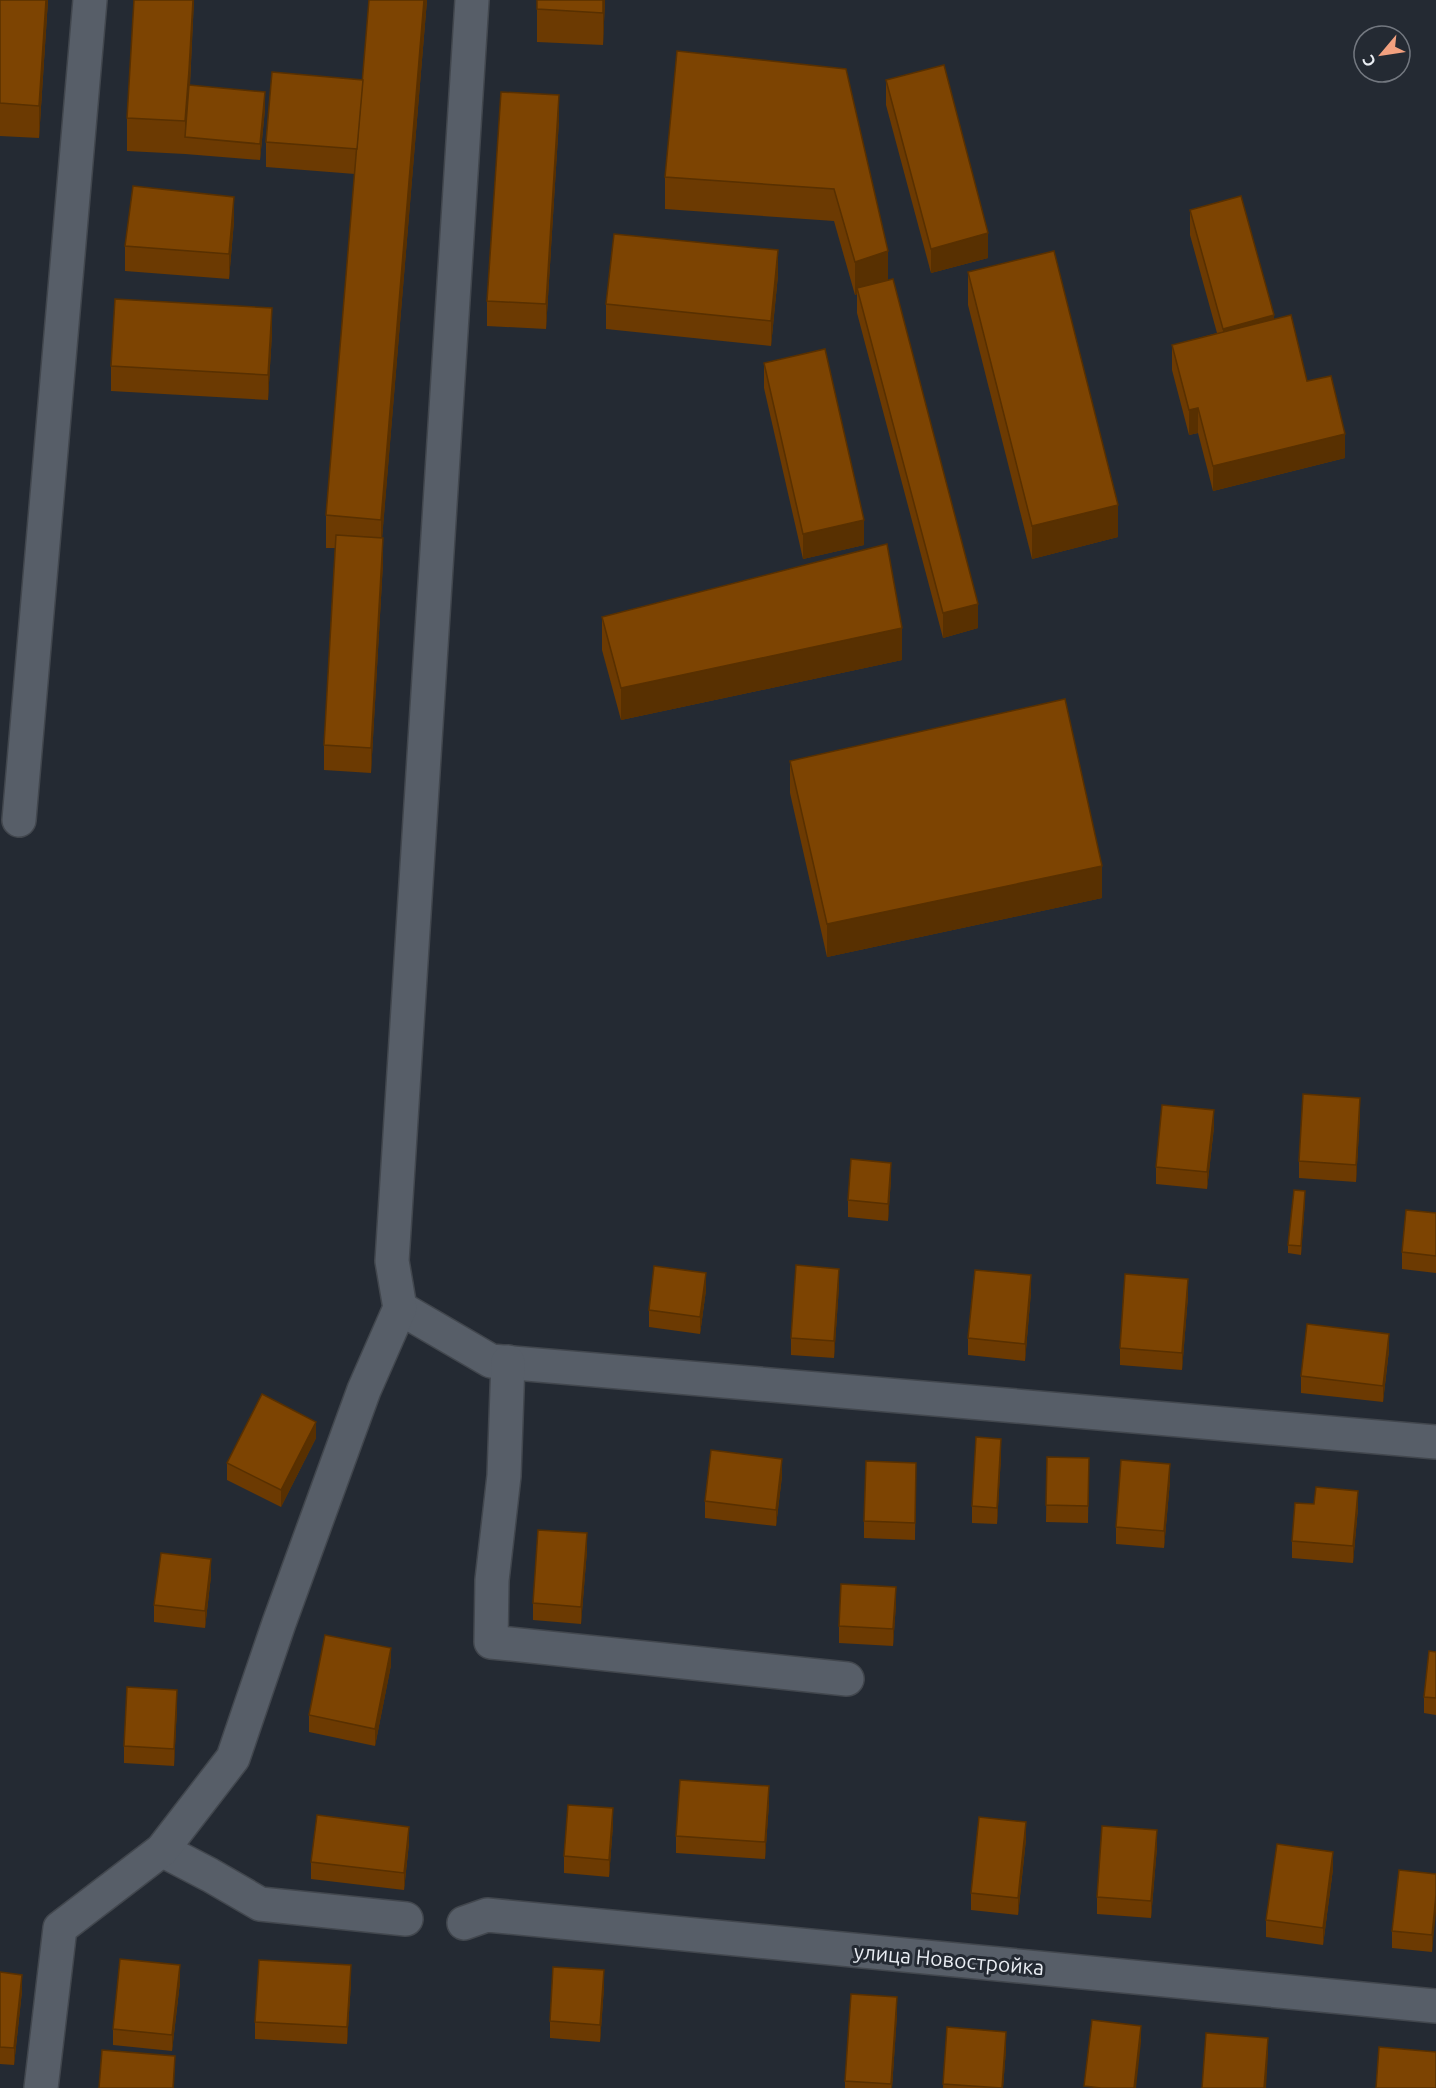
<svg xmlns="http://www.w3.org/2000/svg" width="1436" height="2088" font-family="Ubuntu,sans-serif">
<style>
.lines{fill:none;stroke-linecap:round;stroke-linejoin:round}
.minor-casing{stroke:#42474e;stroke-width:36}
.minor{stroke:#575e68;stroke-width:33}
.wall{fill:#6c3a02}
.shaded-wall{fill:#583001}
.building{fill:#7d4402;stroke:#583001;stroke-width:1.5}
.labels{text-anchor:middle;stroke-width:6;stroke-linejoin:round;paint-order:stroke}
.street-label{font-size:21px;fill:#e9edf3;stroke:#242a33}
</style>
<rect width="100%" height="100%" fill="#242a33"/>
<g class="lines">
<defs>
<g id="minor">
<path d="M19,820L90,0"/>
<path d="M400,1308L491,1361L1436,1442"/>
<path d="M508,1362L504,1476L492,1580L491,1642L847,1679"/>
<path d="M162,1850L210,1875L260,1904L406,1919"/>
<path d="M464,1923L487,1915L1436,2006"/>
<path d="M41,2088L60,1928L162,1850L233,1758L279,1623L364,1390L400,1308L392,1261L472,0"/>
</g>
</defs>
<use href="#minor" class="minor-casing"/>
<use href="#minor" class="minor"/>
</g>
<g class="wall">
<path d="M0,0H48L39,138L0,136Z"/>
<path d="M134,0H194L190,85L265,109L260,160L185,154L127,151V118Z"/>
<path d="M369,0H427L382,538L383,563L371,773L324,770V745L335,548H326V515L355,174L266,167V142L363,80Z"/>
<path d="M537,0H605L603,45L537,42Z"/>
<path d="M846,69L888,280L978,628L943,638L857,313V294L855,295L834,221L665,209V177Z"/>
<path d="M886,80L988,258L931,273L886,105Z"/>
<path d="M559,120L546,329L487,326V301Z"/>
<path d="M1190,210L1274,319L1307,381L1345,458L1213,491L1198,433L1189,435L1172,370V345L1217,333L1190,235Z"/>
<path d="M234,221L229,279L125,271V246Z"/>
<path d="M968,272L1118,537L1032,559L968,305Z"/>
<path d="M778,275L771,346L606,329V304Z"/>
<path d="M272,333L268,400L111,391V366Z"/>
<path d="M764,363L864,545L803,559L764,388Z"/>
<path d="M602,617L902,660L621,720L602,650Z"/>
<path d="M790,761L1102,898L827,957L790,793Z"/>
<path d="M1360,1115L1356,1182L1299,1178V1161Z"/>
<path d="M1214,1127L1207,1189L1156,1184V1167Z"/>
<path d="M891,1179L888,1221L848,1217V1200Z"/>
<path d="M1305,1199L1301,1255L1288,1253V1245Z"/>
<path d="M1436,1213V1273L1402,1269V1252Z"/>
<path d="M839,1286L834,1358L791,1355V1338Z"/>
<path d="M706,1290L700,1334L649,1327V1310Z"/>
<path d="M1031,1292L1025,1361L968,1355V1338Z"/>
<path d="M1188,1296L1182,1370L1120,1365V1348Z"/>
<path d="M1389,1350L1383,1402L1301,1393V1376Z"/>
<path d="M316,1438L281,1507L227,1480V1463Z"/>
<path d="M1001,1456L997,1524L972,1523V1506Z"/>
<path d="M1047,1457L1089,1458L1088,1523L1046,1522Z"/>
<path d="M916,1463L915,1540L864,1538V1521Z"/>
<path d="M782,1476L776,1526L705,1518V1501Z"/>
<path d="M1170,1481L1164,1548L1116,1544V1527Z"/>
<path d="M1358,1508L1353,1563L1292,1558V1541Z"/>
<path d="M587,1550L581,1624L533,1620V1603Z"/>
<path d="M211,1576L205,1628L154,1622V1605Z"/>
<path d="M896,1604L893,1646L839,1643V1626Z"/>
<path d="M1436,1652V1715L1424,1713V1697Z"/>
<path d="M391,1665L375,1746L309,1732V1715Z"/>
<path d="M177,1707L174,1766L124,1763V1746Z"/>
<path d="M769,1803L765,1859L676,1853V1836Z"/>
<path d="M613,1825L609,1877L564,1873V1856Z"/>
<path d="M1026,1839L1018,1915L971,1910V1893Z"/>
<path d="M409,1843L404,1890L311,1879V1862Z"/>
<path d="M1157,1847L1151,1918L1097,1914V1897Z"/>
<path d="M1333,1869L1323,1945L1266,1937V1920Z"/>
<path d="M1436,1874L1432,1952L1392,1948V1931Z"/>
<path d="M0,1972L22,1991L14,2065L0,2064Z"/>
<path d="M180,1982L172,2051L113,2045V2029Z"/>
<path d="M351,1982L347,2044L255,2039V2022Z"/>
<path d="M604,1987L600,2042L550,2038V2021Z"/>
<path d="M897,2014L892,2088H845V2081Z"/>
<path d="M947,2027L1006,2049L1003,2088H943Z"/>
</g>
<g class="shaded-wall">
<path d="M46,0H48L39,138V106Z"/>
<path d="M193,0H194L189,102L185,137V121Z"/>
<path d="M424,0H427L381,552V520Z"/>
<path d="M603,0H605L603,45Z"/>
<path d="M265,92V109L260,160V144Z"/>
<path d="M559,95V120L546,329V304Z"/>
<path d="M234,197V221L229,279V254Z"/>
<path d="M988,233V258L931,273V249Z"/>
<path d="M778,250V275L771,346V321Z"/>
<path d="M888,251V284L857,288V294L855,295V262Z"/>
<path d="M272,308V333L268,400V375Z"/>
<path d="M1274,315V340L1223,354V329Z"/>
<path d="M1198,408V433L1189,435V410Z"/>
<path d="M1345,434V458L1213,491V466Z"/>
<path d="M1118,505V537L1032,559V526Z"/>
<path d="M864,520V545L803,559V534Z"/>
<path d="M383,538V563L371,773V748Z"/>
<path d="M978,604V628L943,638V613Z"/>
<path d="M902,628V660L621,720V688Z"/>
<path d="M1102,866V898L827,957V924Z"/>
<path d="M1360,1098V1115L1356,1182V1165Z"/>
<path d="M1214,1110V1127L1207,1189V1172Z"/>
<path d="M891,1163V1179L888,1221V1204Z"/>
<path d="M1305,1191V1199L1301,1255V1246Z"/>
<path d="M839,1269V1286L834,1358V1341Z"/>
<path d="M706,1273V1290L700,1334V1317Z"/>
<path d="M1031,1275V1292L1025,1361V1344Z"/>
<path d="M1188,1279V1296L1182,1370V1353Z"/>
<path d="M1389,1334V1350L1383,1402V1386Z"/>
<path d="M316,1422V1438L281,1507V1490Z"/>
<path d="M1001,1439V1456L997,1524V1508Z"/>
<path d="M782,1459V1476L776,1526V1510Z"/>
<path d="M1170,1464V1481L1164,1548V1531Z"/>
<path d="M1358,1491V1508L1353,1563V1546Z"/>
<path d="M587,1533V1550L581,1624V1607Z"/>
<path d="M211,1559V1576L205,1628V1611Z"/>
<path d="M896,1587V1604L893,1646V1629Z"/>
<path d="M391,1648V1665L375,1746V1729Z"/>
<path d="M177,1690V1707L174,1766V1749Z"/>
<path d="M769,1786V1803L765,1859V1842Z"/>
<path d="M613,1808V1825L609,1877V1860Z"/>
<path d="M1026,1822V1839L1018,1915V1898Z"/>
<path d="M409,1827V1843L404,1890V1873Z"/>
<path d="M1157,1830V1847L1151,1918V1901Z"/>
<path d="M1333,1852V1869L1323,1945V1928Z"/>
<path d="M1436,1895V1912L1432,1952V1935Z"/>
<path d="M180,1965V1982L172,2051V2035Z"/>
<path d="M351,1965V1982L347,2044V2027Z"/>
<path d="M604,1970V1987L600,2042V2025Z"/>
<path d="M22,1975V1991L14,2065V2048Z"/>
<path d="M897,1997V2014L892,2088H891Z"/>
<path d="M1141,2026V2042L1136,2088H1134Z"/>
<path d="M1006,2032V2049L1003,2088H1002Z"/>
<path d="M1268,2038V2055L1266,2088H1264Z"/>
<path d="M175,2056L174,2088H173Z"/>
</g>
<g class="building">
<path d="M0,0H46L39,106L0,103Z"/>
<path d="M134,0H193L189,70L185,121L127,118Z"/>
<path d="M369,0H424L381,520L326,515L363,72Z"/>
<path d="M537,0H603V13L537,9Z"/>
<path d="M677,51L846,69L888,251L855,262L834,189L665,177Z"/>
<path d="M944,65L988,233L931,249L886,80Z"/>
<path d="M272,72L363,80L357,149L266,142Z"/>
<path d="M189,85L265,92L260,144L185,137Z"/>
<path d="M501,92L559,95L546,304L487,301Z"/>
<path d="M133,186L234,197L229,254L125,246Z"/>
<path d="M1241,196L1274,315L1223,329L1190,210Z"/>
<path d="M614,234L778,250L771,321L606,304Z"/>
<path d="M1054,251L1118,505L1032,526L968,272Z"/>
<path d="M893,279L978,604L943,613L857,288Z"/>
<path d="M115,299L272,308L268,375L111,366Z"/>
<path d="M1291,315L1307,381L1331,376L1345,434L1213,466L1198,408L1189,410L1172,345Z"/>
<path d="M825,349L864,520L803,534L764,363Z"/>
<path d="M336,535L383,538L371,748L324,745Z"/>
<path d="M887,544L902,628L621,688L602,617Z"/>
<path d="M1065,699L1102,866L827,924L790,761Z"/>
<path d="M1303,1094L1360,1098L1356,1165L1299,1161Z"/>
<path d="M1162,1105L1214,1110L1207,1172L1156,1167Z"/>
<path d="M851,1159L891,1163L888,1204L848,1200Z"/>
<path d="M1294,1190L1305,1191L1301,1246L1288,1245Z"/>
<path d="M1406,1210L1436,1213V1256L1402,1252Z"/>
<path d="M796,1265L839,1269L834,1341L791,1338Z"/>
<path d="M654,1266L706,1273L700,1317L649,1310Z"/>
<path d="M975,1270L1031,1275L1025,1344L968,1338Z"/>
<path d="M1125,1274L1188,1279L1182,1353L1120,1348Z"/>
<path d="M1307,1324L1389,1334L1383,1386L1301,1376Z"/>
<path d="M262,1394L316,1422L281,1490L227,1463Z"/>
<path d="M976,1437L1001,1439L997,1508L972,1506Z"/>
<path d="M711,1450L782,1459L776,1510L705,1501Z"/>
<path d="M1047,1457L1089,1458L1088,1506L1046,1505Z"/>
<path d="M1121,1460L1170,1464L1164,1531L1116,1527Z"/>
<path d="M866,1461L916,1463L915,1523L864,1521Z"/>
<path d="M1316,1487L1358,1491L1353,1546L1292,1541L1295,1503L1314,1504Z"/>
<path d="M538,1530L587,1533L581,1607L533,1603Z"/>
<path d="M161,1553L211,1559L205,1611L154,1605Z"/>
<path d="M841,1584L896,1587L893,1629L839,1626Z"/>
<path d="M325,1635L391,1648L375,1729L309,1715Z"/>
<path d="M1429,1651L1436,1652V1698L1424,1697Z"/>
<path d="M127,1687L177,1690L174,1749L124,1746Z"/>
<path d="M680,1780L769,1786L765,1842L676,1836Z"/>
<path d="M568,1805L613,1808L609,1860L564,1856Z"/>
<path d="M317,1815L409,1827L404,1873L311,1862Z"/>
<path d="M979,1817L1026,1822L1018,1898L971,1893Z"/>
<path d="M1102,1826L1157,1830L1151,1901L1097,1897Z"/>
<path d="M1277,1844L1333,1852L1323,1928L1266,1920Z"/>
<path d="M1399,1870L1436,1874V1895L1432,1935L1392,1931Z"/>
<path d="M120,1959L180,1965L172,2035L113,2029Z"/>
<path d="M259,1960L351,1965L347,2027L255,2022Z"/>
<path d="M553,1967L604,1970L600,2025L550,2021Z"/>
<path d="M0,1972L22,1975L14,2048L0,2047Z"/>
<path d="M851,1994L897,1997L891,2084L845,2081Z"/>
<path d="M1092,2020L1141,2026L1134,2088H1101L1084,2086Z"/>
<path d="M947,2027L1006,2032L1002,2088L943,2084Z"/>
<path d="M1206,2033L1268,2038L1264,2088H1202Z"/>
<path d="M1379,2047L1436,2052V2088H1376Z"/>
<path d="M102,2050L175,2056L173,2088H99Z"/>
</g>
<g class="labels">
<g class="street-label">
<text transform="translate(949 1960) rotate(5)" y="7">улица Новостройка</text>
</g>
</g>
<g transform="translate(1382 54) rotate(241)"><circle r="28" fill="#242a33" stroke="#737880" stroke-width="1.5"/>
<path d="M0-4.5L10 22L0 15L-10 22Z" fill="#f2a07f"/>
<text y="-9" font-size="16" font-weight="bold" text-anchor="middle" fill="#e9edf3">С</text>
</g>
</svg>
